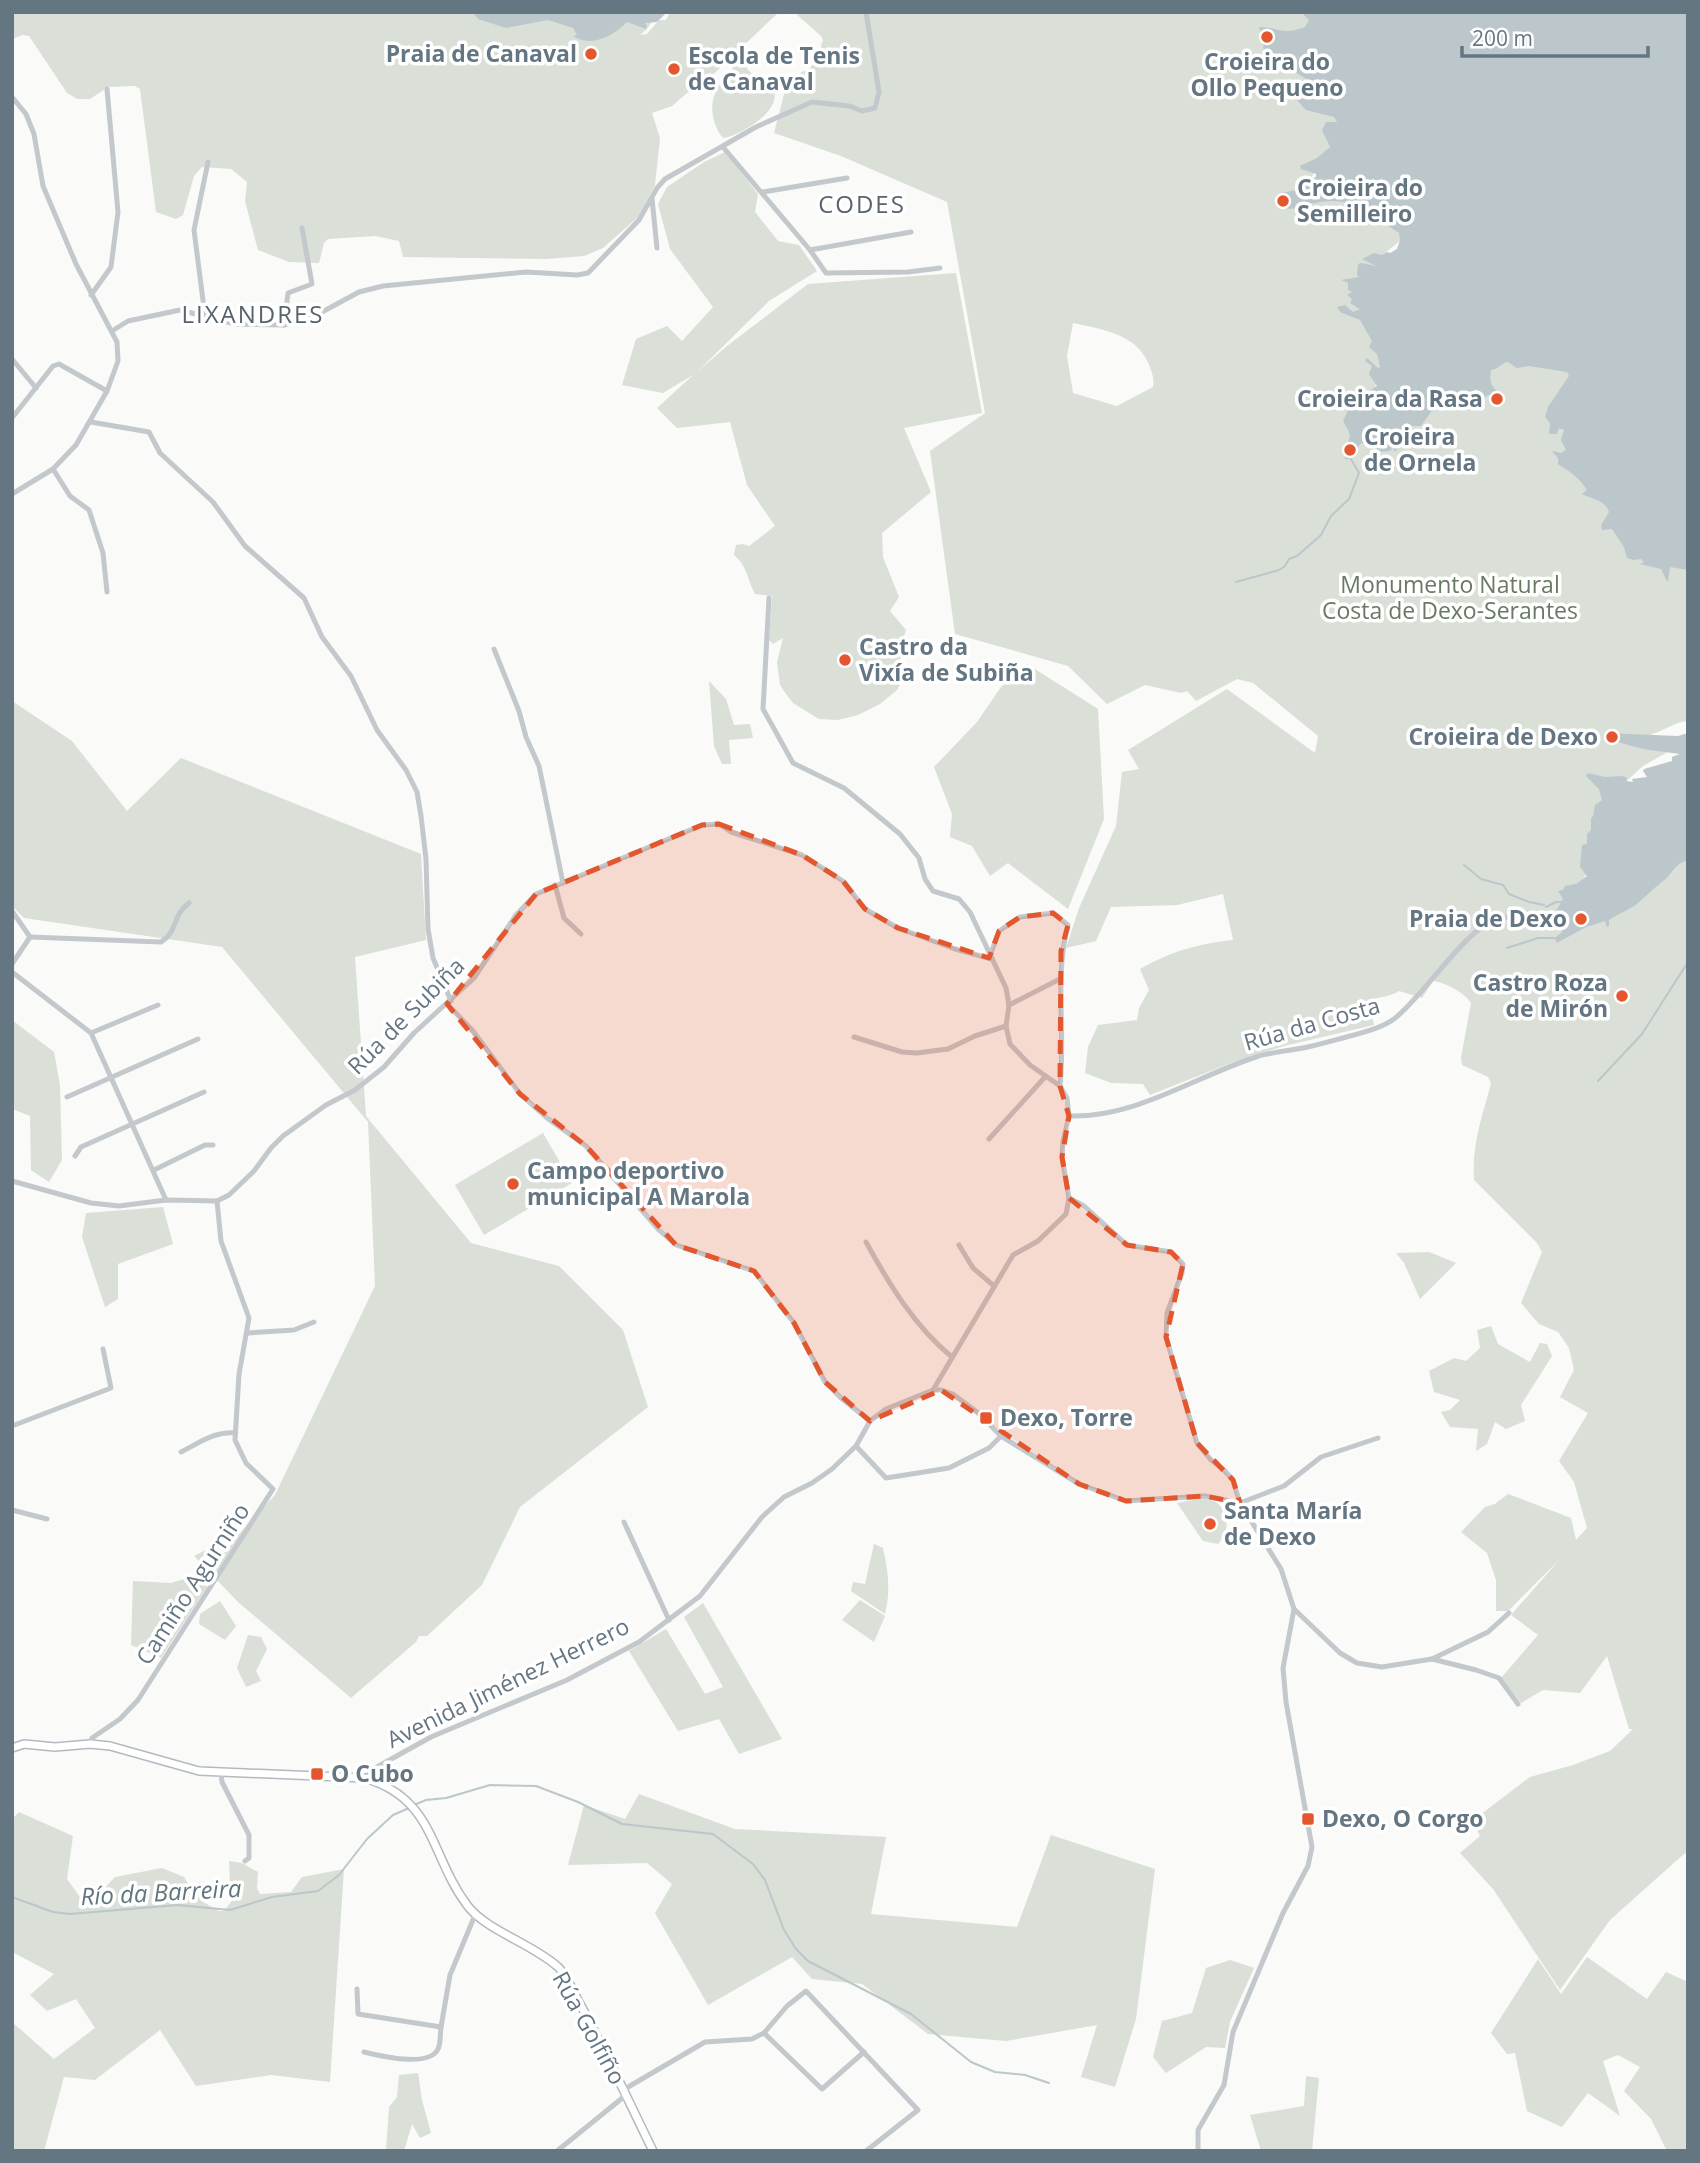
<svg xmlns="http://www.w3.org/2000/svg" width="1700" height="2163" font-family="'Open Sans',sans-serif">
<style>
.green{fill:#dadfd7;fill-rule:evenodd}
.water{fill:#bbc7cb}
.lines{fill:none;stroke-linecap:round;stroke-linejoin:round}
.stream{stroke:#bbc7cb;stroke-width:2}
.secondary-casing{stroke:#b3babf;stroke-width:10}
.minor{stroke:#c3c8cc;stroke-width:5}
.secondary{stroke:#fff;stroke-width:7}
.marked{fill:#e4572e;fill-opacity:0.2;stroke:#e4572e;stroke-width:5;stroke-dasharray:14 9;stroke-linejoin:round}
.poi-dot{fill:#e4572e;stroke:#fff;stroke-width:2.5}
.labels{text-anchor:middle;stroke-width:7;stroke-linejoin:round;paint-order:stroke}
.poi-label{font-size:23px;font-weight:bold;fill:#657683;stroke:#fff;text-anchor:start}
.park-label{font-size:23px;fill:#687a64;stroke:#fff}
.street-label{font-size:23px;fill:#657683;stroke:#fff}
.neighbourhood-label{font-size:24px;letter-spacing:2px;fill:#57646e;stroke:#fff}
.water-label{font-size:24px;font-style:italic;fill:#60757c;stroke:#fff}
</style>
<rect width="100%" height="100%" fill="#fafaf8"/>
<g class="green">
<path d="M12,12H659L646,30L641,34L642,35L647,34L659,20H666L670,12H779L705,82L702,80L672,106L652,113L660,138L655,185L638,217L603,248L584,256L546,259L403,257L399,241L375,236L328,239L324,243L319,263L289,262L258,250L245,201L247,182L231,169L202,167L194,176L183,215L176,219L156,212L140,89L135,86L108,87L90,99H77L67,93L29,36L23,35L12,39Z"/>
<path d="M794,12H1325L1343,69L1340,90L1343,104L1332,143L1311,178L1391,192L1401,240L1380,257L1368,276L1384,345L1377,381L1372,396L1489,362L1555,355L1688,546V721C1673,722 1665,731 1652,734L1651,736L1671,750L1643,766L1620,787L1593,873L1585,876L1575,890L1625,902L1688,856V1855L1685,1853L1610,1920L1560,1990L1493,1889L1460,1853L1480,1836L1472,1821L1530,1777L1573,1765L1610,1751L1633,1729H1629L1607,1656L1580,1693L1543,1690L1521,1703L1501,1678L1538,1635L1511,1615L1560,1559L1508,1611H1496V1580L1487,1553L1461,1532L1485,1507L1495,1504L1508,1494L1571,1518L1576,1540L1587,1528L1574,1482L1559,1461L1588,1413L1560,1397L1574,1370L1569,1348L1558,1332L1539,1324L1521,1303L1542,1252L1537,1243L1474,1180C1472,1142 1482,1119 1491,1083L1488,1077L1462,1065L1461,1058L1471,1003C1464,992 1446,983 1433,981L1422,998L1399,991C1389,998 1376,996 1369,1002L1374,1025L1284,1046L1231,1063L1150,1095L1143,1084L1111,1083L1085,1073L1088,1047L1098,1025L1137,1020L1139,1008L1149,990L1140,969C1172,951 1197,944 1233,940L1223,894L1177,905L1111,907L1096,941L1066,948L1079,908L1116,826L1122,772L1139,769L1128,750L1227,689L1315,753L1318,736L1253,683L1237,679L1196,701L1187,691L1181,693L1145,685L1107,704L1068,666L955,634L930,451L985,413L947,202L841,156L774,133L788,79L810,68L817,58L823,40L821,36ZM1073,323C1105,330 1140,334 1151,370C1153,376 1154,380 1153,387L1117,406L1073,393L1067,356Z"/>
<path d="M741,57L744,59C747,80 764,73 773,89C784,110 740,136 723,138C712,125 708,103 718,87C721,83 728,79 732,75L733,61Z"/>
<path d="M725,152L758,194L755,212L778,241L799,245L817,271L769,301L697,372L727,346L808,284L956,273L982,413L904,428L931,492L882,533L883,557L899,597L890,611L906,630L899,651L903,673L902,681L897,690L880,704L858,715L838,720L819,719L793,703L786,694L780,685L777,662L783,638L773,644L769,640L772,596L755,594C747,579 748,567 734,555L736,545L743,544L749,546L775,526L747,485L730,422L677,428L657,408L693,375L663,393L622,385L636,339L667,326L682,341L713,307L670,249L658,204L667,187L704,162Z"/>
<path d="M1027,664L1098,709L1104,819L1068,909L1008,863L990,876L972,846L950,837L952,814L934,767L977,722L1001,687Z"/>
<path d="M709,681L726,699L734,725L750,724L753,738L729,740L731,764H722L714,746Z"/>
<path d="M12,701L72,741L127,811L181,758L421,854L426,940L355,957L366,1116L471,1243L559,1266L623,1330L648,1407L520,1507L482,1585L427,1636H419L416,1642L351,1698L238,1602L194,1556L241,1532L275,1495L375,1286L368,1122L222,947L24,918L12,906Z"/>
<path d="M12,1020L54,1052L60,1085L62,1160L49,1182L31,1170L30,1116L12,1109Z"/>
<path d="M543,1133L572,1183L484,1235L455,1185Z"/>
<path d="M163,1207L173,1244L118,1264V1299L105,1307L82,1237L86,1213Z"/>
<path d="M1429,1252L1456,1263L1420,1299L1404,1263L1396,1253Z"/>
<path d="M1491,1326L1498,1344L1530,1362L1540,1343L1547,1344L1552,1356L1521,1405L1525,1421L1506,1429L1495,1422L1487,1444L1476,1451L1478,1429L1450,1427L1441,1412L1450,1410L1460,1400L1434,1392L1429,1371L1454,1358L1466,1361L1480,1348L1477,1330Z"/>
<path d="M1203,1498C1227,1500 1234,1527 1218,1544L1203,1541L1177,1503Z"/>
<path d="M874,1544L883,1548C888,1572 891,1590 885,1614L851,1591L853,1582L865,1584Z"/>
<path d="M198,1575L207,1587L161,1658L131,1645L133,1581L171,1583Z"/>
<path d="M860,1600L885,1616L874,1642L842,1620Z"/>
<path d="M220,1601L236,1626L225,1640L199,1624L200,1614Z"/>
<path d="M703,1603L782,1739L739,1754L719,1719L678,1731L629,1651L666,1629L705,1694L723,1687L684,1617Z"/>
<path d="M248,1635L261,1637L267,1649L256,1671L261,1681L246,1687L237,1668Z"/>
<path d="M639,1794L735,1829L886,1837L871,1914L1017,1927L1051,1835L1155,1869L1136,2019L1115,2087L1081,2077L1097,2025L1006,2041L928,2034L862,1984L812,1979L792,1957L708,2005L655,1913L672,1884L647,1863L568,1865L584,1805L625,1819Z"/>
<path d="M19,1812L73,1836L67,1879L87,1907L115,1877L162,1868L184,1877L189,1885L201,1882L203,1902L219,1911H224L231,1902L229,1861L242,1863L258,1872L257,1888L260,1894L291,1892L302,1877L344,1869L330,2082L271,2075L196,2086L160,2030L95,2080L64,2077L44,2151H12V2022L54,2059L95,2028L76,1999L47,2011L30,1995L54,1974L12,1952V1819Z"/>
<path d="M1587,1957L1647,1999L1666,1972L1688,1982V2151H1667L1651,2119L1624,2091L1640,2067L1618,2055L1603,2061L1620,2116L1588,2093L1562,2127L1527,2111L1515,2053L1507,2054L1491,2033L1538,1959L1561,1994Z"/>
<path d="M1230,1960L1254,1968L1230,2022L1225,2048L1206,2047L1166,2073L1153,2057L1162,2021L1192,2013L1206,1968Z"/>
<path d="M418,2073L422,2100L431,2133L420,2138L412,2124L404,2151H386L389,2107L397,2097L399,2075Z"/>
<path d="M1306,2076L1319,2078L1312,2151H1261L1250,2115L1304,2106Z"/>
</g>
<g class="water">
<path d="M473,12H663L665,14L657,22L645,23L647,26L646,29L627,22C613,36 592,48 573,36L577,35L573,28L548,20L506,28L478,19Z"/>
<path d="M1301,12H1688V570L1670,567L1668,581H1667L1661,569L1640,564L1644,562L1641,559L1633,560L1627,558L1624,547L1612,529L1602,530L1601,525L1609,512C1606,501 1593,499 1582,494L1587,490C1579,477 1570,472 1558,464V458L1552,451L1561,453L1566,450L1561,440L1564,430L1559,428L1557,434H1549L1550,423L1545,417L1548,407L1569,376L1567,372L1529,366L1517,368L1508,362C1501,363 1499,369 1491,370C1488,389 1497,387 1501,399L1488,395L1484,398L1477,389L1459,399L1445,403L1442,408L1431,412L1421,426H1407L1415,434L1404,438L1396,451H1394L1393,447L1390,451L1377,452V444L1385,436L1381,433L1378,439L1360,444L1351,459H1345L1350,435C1343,415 1340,429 1349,408L1354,410C1364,402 1366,391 1377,386L1369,374L1372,366L1365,361L1367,358L1378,368L1380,367L1377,354L1369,347L1372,341L1360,320L1340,312L1337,307L1345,305L1353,312L1360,309L1350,303L1352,299L1347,295L1352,292L1348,290V283L1341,280L1359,277L1357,275L1358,264L1361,263L1376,266L1362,259L1374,253L1382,255L1387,252L1390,253L1397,249L1400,240L1399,233L1381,221L1360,224L1356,210L1348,207L1344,202C1333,200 1322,201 1311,204C1297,207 1288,215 1277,200L1280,193L1302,189L1307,180L1316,177V174L1301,169L1300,166L1317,158L1330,147L1322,130L1326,122H1337L1334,117L1306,110L1296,99L1297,96L1300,93L1307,99L1305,92C1317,89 1327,97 1339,95L1342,92L1338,85L1333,93L1332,89L1327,87L1325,91L1316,90L1308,80L1290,69L1277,55L1264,52L1263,42L1259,40L1262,35L1259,27C1278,27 1280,36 1305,27L1309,20Z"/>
<path d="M1605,733L1678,736L1688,733V861C1675,862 1673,874 1663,881C1653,889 1647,895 1638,903C1631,909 1618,914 1609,920V926L1607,927L1605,921L1586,927L1557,943L1555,938L1562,932L1556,924L1561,922L1565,916L1555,913L1563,899L1558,891L1563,890L1565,886L1576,884L1587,876L1580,867L1582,845L1587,844V834L1591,830V819L1593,816L1595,805L1602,800L1599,789L1586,776L1588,773L1605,777L1623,776L1627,778L1626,781L1633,782L1632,779L1647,777L1643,771L1644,769L1672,761V757L1680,754C1656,751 1628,748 1605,736Z"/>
</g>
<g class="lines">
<g class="stream">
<path d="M1236,582L1279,570L1285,566L1289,559L1297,556L1321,535L1331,516L1349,499L1359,473L1351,459"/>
<path d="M1464,865L1481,879L1503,885L1509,894L1529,902L1544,905"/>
<path d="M1546,907L1556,902H1561"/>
<path d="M1507,948L1538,938H1555"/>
<path d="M1598,1081L1642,1034L1688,962"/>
<path d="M414,1805L426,1800L446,1798L490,1785L536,1786L578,1802L622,1824L713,1834L753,1864L765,1880L784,1930L796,1949L808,1961L911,2014L971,2062L995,2072L1025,2075L1049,2083"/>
<path d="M12,1897L53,1912L70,1914L178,1905L230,1910L272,1897L318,1891L339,1875L367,1839L393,1815L409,1808"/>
</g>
<defs>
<path id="secondary" d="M12,1748L24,1744L55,1747L90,1744L110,1746L199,1771L364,1778C435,1798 430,1856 467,1905C485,1930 533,1944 558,1967C568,1976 573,1992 580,2004C606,2052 629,2102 653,2151"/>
</defs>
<use href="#secondary" class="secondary-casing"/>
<g class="minor">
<path d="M12,97L26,114L34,134L43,186L76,264L117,342L118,361L107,391L76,445L53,469L12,494"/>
<path d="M723,147L810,250L826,273L908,272L940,268"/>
<path d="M763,192L847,178"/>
<path d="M652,199L657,248"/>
<path d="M810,250L911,232"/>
<path d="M91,295L111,267L118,212L107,89"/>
<path d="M205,316L194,230L208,162"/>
<path d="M284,325L288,293L312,284L302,228"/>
<path d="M112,331L128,321L180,310L235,324L284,325L311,318L359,292L383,286L526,272L577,275L588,273L639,220L657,188L665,179L756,127L812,102L849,106L862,111L875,108L879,92L866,12"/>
<path d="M12,359L36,388"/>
<path d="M12,418L53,366L59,364L107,391"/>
<path d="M91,422L149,432L160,453L213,502L245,546L304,598L322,637L351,676L377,730L406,770L417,792L421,816L426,859L428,929L433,958L451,1001"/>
<path d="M53,469L70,496L89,510L103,553L107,592"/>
<path d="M769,598L763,709L793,763L844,788L900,834L919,858L925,879L933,891L959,899L970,912L1006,988L1009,1005L1006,1026L1010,1044L1030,1065L1060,1086L1067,1098L1069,1116L1063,1141L1062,1157L1069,1198L1066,1214L1038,1241L1013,1255L933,1390"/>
<path d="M494,649L519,711L526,737L539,766L563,883"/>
<path d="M555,885L564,918L581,934"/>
<path d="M12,911L30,937"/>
<path d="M30,937L161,942C178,932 172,915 189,903"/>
<path d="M991,953L999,931L1020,917L1053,913L1068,925C1054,978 1066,1031 1060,1086"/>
<path d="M12,964L30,937"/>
<path d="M12,972L91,1033L166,1200"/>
<path d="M447,1004L473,1031L520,1094L547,1118L586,1146L659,1230L676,1245L754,1271L794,1323L825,1382L841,1398L870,1421"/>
<path d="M1009,1005L1060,979"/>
<path d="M91,1033L158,1005"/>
<path d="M854,1037L902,1052L917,1053L948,1049L975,1036L1006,1026"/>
<path d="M67,1097L198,1039"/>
<path d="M1069,1116C1136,1118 1194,1077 1256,1057C1271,1052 1287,1051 1303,1048C1320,1045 1337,1039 1354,1035C1368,1031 1383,1027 1394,1019C1424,996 1465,929 1497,919C1508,916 1522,917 1534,917"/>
<path d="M989,1139L1045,1077"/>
<path d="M75,1156L81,1147L204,1092"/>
<path d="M154,1170L205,1145H213"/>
<path d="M12,1181L91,1203L119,1206L166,1200L217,1201L229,1195L254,1171L271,1148L283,1136L326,1105L355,1090L384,1067L414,1033L474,978L516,915L536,894L702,825L719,824L731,832L802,855L843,881L865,909L898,928L955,949L992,959"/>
<path d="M1069,1198L1084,1206L1127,1245L1171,1252L1183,1264L1182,1273L1167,1313L1166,1337L1197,1443L1211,1460L1224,1470L1233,1480L1240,1503L1284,1486L1321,1457L1378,1438"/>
<path d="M866,1242C889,1284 915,1327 952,1357"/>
<path d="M959,1245L973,1268L994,1286"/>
<path d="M248,1333L294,1330L314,1322"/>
<path d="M12,1426L111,1388L103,1349"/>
<path d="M856,1446L886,1478L949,1468L989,1448L1001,1436"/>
<path d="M181,1452C199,1443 215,1431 235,1433"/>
<path d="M12,1510L47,1519"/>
<path d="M624,1522L669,1620"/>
<path d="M1294,1609L1340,1653L1357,1663L1382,1667L1432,1659L1476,1670L1499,1678L1518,1704"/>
<path d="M1432,1659L1488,1632L1509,1613"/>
<path d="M90,1744L92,1738L120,1719L138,1700L273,1489L246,1463L235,1440L239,1374L249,1318L221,1241L217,1201"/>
<path d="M221,1773L222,1782L249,1835V1858L245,1861"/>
<path d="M364,1778L375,1768L431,1737L567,1680L639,1642L700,1596L762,1517L784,1497L812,1483L832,1469L856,1446L870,1421L886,1409L933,1390H941L953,1394L977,1412L1001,1436L1079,1484L1126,1501L1205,1496L1240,1503L1281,1569L1294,1609L1283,1668L1286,1702L1312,1847L1308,1866L1283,1913L1233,2032L1224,2085L1198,2130V2151"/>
<path d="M357,1989L358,2014L441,2027L450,1975L475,1915"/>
<path d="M764,2033L822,2089L864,2052"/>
<path d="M364,2052C380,2056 429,2068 438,2049C441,2043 440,2034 441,2027"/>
<path d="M623,2090L705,2042L752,2039L764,2033L787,2006L806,1991L918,2110L866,2151"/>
<path d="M557,2151L626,2095"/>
</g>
<use href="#secondary" class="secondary"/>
</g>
<path class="marked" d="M719,824L802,855L843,881L865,909L898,928L989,958L999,931L1020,917L1053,913L1068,925L1061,951L1060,1086L1069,1116L1062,1157L1069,1198L1127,1245L1171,1252L1183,1264L1166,1337L1197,1443L1233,1480L1240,1503L1205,1496L1126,1501L1079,1484L941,1390L870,1421L825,1382L794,1323L754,1271L676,1245L586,1146L520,1094L447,1004L536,894L702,825Z"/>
<g class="poi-dot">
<circle cx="1267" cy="37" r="7"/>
<circle cx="591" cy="54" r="7"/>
<circle cx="674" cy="69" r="7"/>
<circle cx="1283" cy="201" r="7"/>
<circle cx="1497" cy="399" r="7"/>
<circle cx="1350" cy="450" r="7"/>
<circle cx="845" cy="660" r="7"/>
<circle cx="1612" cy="737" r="7"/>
<circle cx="1581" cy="919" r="7"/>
<circle cx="1622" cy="996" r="7"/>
<circle cx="513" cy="1184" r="7"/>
<rect x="979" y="1411" width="14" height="14" rx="3.5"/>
<circle cx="1210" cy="1524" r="7"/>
<rect x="310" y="1767" width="14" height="14" rx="3.5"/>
<rect x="1301" y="1812" width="14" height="14" rx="3.5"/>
</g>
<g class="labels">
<g class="poi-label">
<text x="577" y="62" text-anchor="end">Praia de Canaval</text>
<text x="688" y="64">Escola de Tenis<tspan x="688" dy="26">de Canaval</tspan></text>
<text x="1267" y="70" text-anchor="middle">Croieira do<tspan x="1267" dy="26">Ollo Pequeno</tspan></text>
<text x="1297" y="196">Croieira do<tspan x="1297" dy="26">Semilleiro</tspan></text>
<text x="1483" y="407" text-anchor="end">Croieira da Rasa</text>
<text x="1364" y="445">Croieira<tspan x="1364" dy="26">de Ornela</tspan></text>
<text x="859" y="655">Castro da<tspan x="859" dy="26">Vixía de Subiña</tspan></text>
<text x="1598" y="745" text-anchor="end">Croieira de Dexo</text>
<text x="1567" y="927" text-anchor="end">Praia de Dexo</text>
<text x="1608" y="991" text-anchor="end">Castro Roza<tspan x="1608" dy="26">de Mirón</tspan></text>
<text x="527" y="1179">Campo deportivo<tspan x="527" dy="26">municipal A Marola</tspan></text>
<text x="1000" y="1426">Dexo, Torre</text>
<text x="1224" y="1519">Santa María<tspan x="1224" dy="26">de Dexo</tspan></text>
<text x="331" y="1782">O Cubo</text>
<text x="1322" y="1827">Dexo, O Corgo</text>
</g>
<g class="park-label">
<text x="1450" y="593">Monumento Natural<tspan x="1450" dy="26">Costa de Dexo-Serantes</tspan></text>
</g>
<g class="street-label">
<text transform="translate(406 1016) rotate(-45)" y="8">Rúa de Subiña</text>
<text transform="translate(1312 1024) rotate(-16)" y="8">Rúa da Costa</text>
<text transform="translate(193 1584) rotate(-57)" y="8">Camiño Agurniño</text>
<text transform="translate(508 1683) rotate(-26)" y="8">Avenida Jiménez Herrero</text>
<text transform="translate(589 2028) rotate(61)" y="8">Rúa Golfiño</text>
</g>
<g class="neighbourhood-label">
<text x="862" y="213">CODES</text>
<text x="253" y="323">LIXANDRES</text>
</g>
<g class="water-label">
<text transform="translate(161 1893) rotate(-3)" y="8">Río da Barreira</text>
</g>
</g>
<rect width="1700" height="2163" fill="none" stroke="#657683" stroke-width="28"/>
<path d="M1462 46v10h186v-10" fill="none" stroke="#657683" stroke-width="3.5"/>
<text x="1472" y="46" font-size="21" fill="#657683" stroke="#ffffff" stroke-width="5" paint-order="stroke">200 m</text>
</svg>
